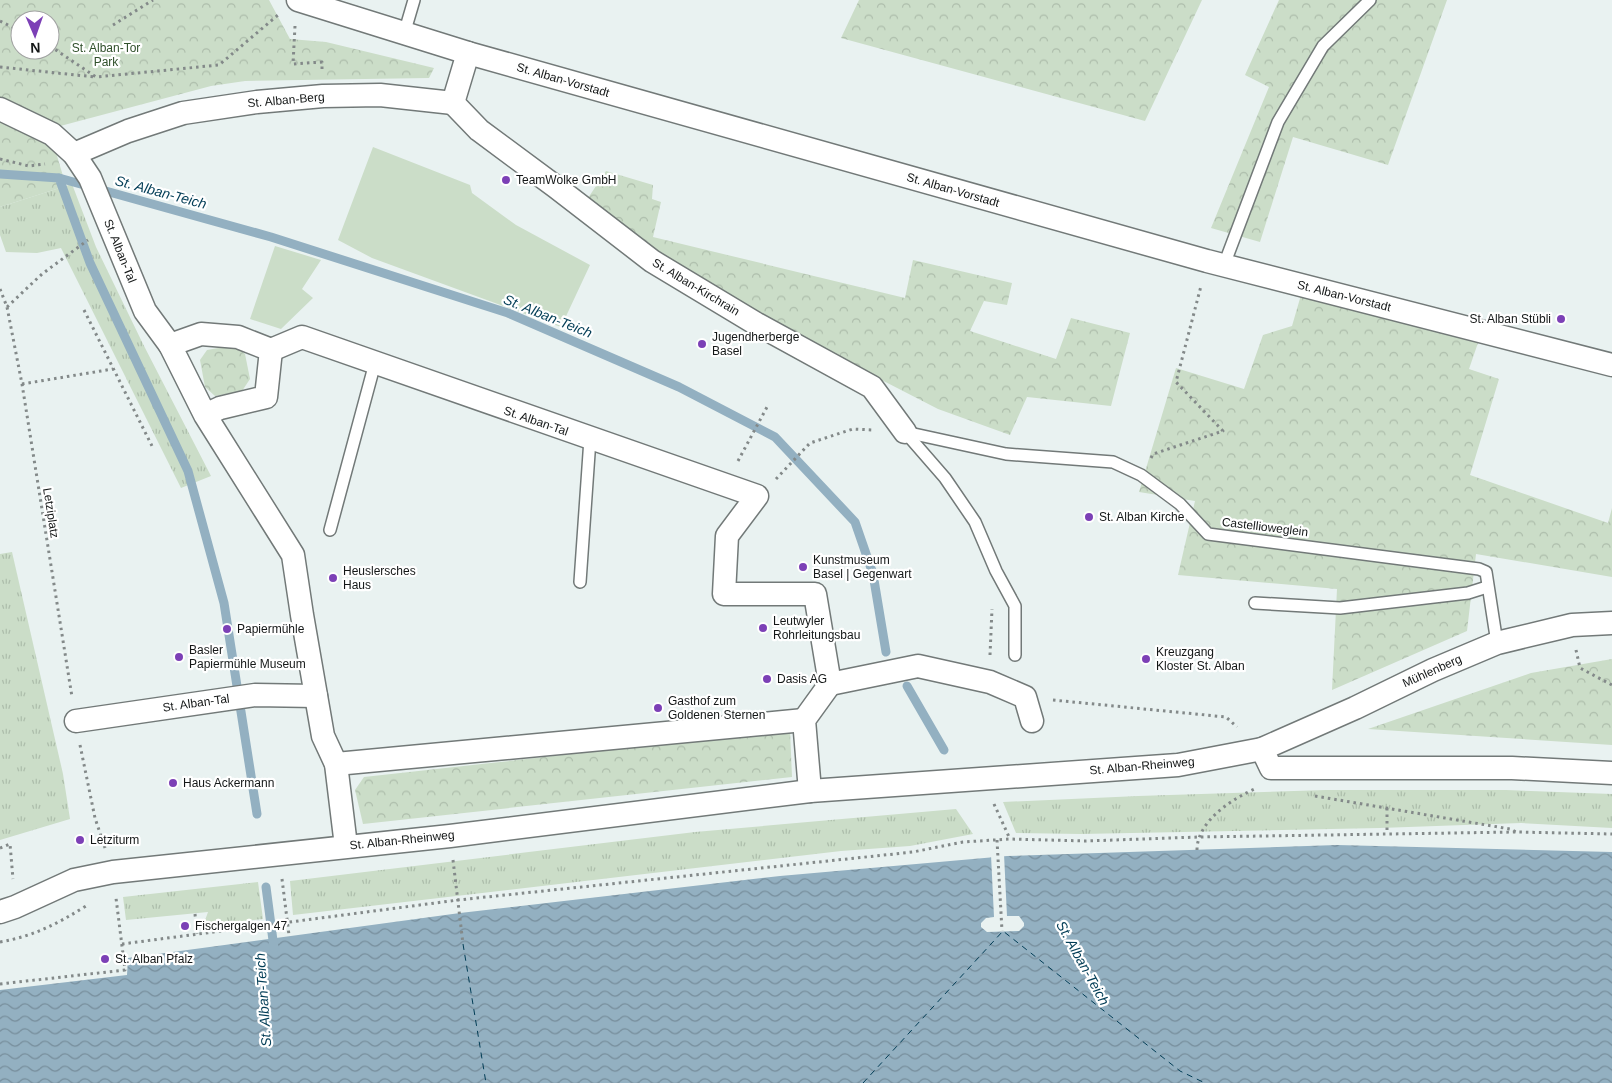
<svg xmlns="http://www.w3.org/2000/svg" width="1612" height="1083" font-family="Arial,sans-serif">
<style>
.grass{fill:url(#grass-tufts)}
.park{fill:url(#park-crowns);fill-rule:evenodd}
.garden{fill:#cbddc8}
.water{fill:url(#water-waves)}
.pier{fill:#e9f2f1}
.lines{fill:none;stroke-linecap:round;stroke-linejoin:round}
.stream{stroke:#93b0c1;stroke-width:9}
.ferry{stroke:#023d56;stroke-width:1;stroke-dasharray:6 5;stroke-linecap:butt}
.lane-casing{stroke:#727978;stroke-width:14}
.street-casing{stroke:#727978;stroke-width:25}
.path{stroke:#838989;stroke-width:3;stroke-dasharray:2.5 4;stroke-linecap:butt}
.lane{stroke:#fff;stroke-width:11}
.street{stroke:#fff;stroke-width:22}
.poi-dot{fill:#7c40b6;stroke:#fff;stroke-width:2}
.labels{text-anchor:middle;stroke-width:4.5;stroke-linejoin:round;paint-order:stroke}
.park-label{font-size:12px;fill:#30502b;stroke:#fff}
.street-label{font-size:12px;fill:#141717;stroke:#fff}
.poi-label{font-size:12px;fill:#141717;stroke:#fff;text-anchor:start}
.water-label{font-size:14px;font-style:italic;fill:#023d56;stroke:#fff}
</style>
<defs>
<pattern id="grass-tufts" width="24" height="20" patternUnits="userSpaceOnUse" patternTransform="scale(1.25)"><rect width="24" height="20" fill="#cbddc8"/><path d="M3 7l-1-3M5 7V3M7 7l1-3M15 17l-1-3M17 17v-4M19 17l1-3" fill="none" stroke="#adbdab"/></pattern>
<pattern id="park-crowns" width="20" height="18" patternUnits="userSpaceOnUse" patternTransform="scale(1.25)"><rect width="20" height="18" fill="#cbddc8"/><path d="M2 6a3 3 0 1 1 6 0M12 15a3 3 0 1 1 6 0" fill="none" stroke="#adbdab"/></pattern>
<pattern id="water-waves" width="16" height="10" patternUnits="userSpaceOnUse" patternTransform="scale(1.25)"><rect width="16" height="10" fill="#93b0c1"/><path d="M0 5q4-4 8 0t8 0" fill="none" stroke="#778e9c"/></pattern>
</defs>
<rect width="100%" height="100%" fill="#e9f2f1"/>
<g class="grass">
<path d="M72,184L96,247L143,344L211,476L181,488L61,248L37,253L6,252L0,235V207Z"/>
<path d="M12,552L63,774L70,819L0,840V554Z"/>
<path d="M1326,790H1506L1612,794V828L1521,823L1380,828L1081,834L1016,833L1003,802L1138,796Z"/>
<path d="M956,809L973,834L910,846L841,851L293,915L290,881L695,832Z"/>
<path d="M258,882L263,919L203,926L208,912L126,920L123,897Z"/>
</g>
<g class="park">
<path d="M0,0H269L290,39L326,42L434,68L429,78L245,81L211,86L49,129L66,186L0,207ZM20,20H50V50H20Z"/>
<path d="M859,0H1202L1145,121L841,38Z"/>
<path d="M1279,0H1447L1388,165L1293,137L1260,242L1211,228L1269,87L1245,75Z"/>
<path d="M606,171L653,185L652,199L661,202L653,237L905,298L913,260L1012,283L1007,305L984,301L970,331L1056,359L1071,318L1130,333L1111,406L1027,397L1010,435L938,409L753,314L654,250L586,201Z"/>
<path d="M1301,295L1480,337L1469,369L1499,379L1470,475L1608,523L1612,508V577L1476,554L1467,631L1332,690L1337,589L1178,575L1195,501L1139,492L1176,368L1244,389L1263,335L1292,326Z"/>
<path d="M235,345L245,354L250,379L242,391L215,396L205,387L200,360L207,350Z"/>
<path d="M1612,659V745L1368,729L1531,673Z"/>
<path d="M790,730L792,777L363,824L355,790L364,777Z"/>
</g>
<g class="garden">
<path d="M373,147L470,185L472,193L516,225L590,265L561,327L372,258L338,240Z"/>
<path d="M275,246L321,260L302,289L313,298L281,329L250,319Z"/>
</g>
<path class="water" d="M1337,845L1612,852V1083H0V990L127,975L128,958L460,913L780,876L1007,856Z"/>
<path class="pier" d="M1004,854L1007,916H1019L1024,923V926L1019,931L987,932L981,927V923L986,918L994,917L991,855Z"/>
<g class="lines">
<g class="stream">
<path d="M0,174L59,178L90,263L188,471L224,603L257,814"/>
<path d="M59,178L271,237L508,313L679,387L775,437L855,522L873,574L886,652"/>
<path d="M907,686L944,750"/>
<path d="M266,887L274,948"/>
</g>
<g class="ferry">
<path d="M463,944L486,1083"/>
<path d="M863,1083L1003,931L1180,1071L1205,1083"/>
</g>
<defs>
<g id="lane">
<path d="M404,34L414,0"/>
<path d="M1224,265L1278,122L1323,46L1370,0"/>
<path d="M905,432L1006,454L1113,462L1141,475L1180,504L1208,534L1479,569L1486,572L1497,643"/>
<path d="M905,432L945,478L975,522L996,571L1015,606V655"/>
<path d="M330,530L375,363"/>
<path d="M580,582L590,439"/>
<path d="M1255,603L1340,608L1468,593L1487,587"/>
</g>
<g id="street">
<path d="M298,0L468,53L1207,261L1612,365"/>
<path d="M453,103L479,130L556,187L652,261L755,323L872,387L905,432"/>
<path d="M453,103L468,53"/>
<path d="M0,109L52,134L74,154L90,178L145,311L170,345"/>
<path d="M74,154L128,131L183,113L257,102L323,96L380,95L453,103"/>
<path d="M271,350L302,337L757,496L727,536L724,594H815L830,684L804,720L810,791"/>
<path d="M205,415L220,408L266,397L271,350L238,337L201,334L170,345L205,415L293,555L302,615L323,736L336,764L346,846"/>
<path d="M830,684L918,666L990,682L1025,697L1032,721"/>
<path d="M76,721L255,695L316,696"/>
<path d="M1262,749L1271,768H1512L1612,773"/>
<path d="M336,764L804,720"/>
<path d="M0,912L15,907L74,880L113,872L450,836L810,791L1178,765L1262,749L1355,708L1433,670L1497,643L1572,625L1612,623"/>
</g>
</defs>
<use href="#lane" class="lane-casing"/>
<use href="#street" class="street-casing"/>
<g class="path">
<path d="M0,21L20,31"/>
<path d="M113,25L153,0"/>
<path d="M295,26L293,64L322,62V71"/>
<path d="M50,46L96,77L219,65L278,15"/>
<path d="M0,67L95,77"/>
<path d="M0,159L29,166L45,164"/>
<path d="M0,289L7,307L22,384L72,697"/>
<path d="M7,307L42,274L88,240"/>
<path d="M84,310L152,446"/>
<path d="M22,384L113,369"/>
<path d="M1151,458L1153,454L1223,431L1176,382L1201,286"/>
<path d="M738,461L767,407"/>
<path d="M776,479L810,443L853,429L872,430"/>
<path d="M1576,650L1580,668L1612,685"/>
<path d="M990,655L992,609"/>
<path d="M1053,700L1226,717L1237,727"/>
<path d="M80,745L95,818L105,848"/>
<path d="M1315,796L1510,829L1516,832"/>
<path d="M994,804L1010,839"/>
<path d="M1387,808V834"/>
<path d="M997,840L1002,931"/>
<path d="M0,848L10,844L13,879"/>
<path d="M1197,850C1197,821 1233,798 1257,788"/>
<path d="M453,860L463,944"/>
<path d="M282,879L289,935"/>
<path d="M195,914L197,934"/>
<path d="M0,942C34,936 57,924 86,906"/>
<path d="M122,944L458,900L913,852L963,842L1010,839L1086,841L1199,837L1516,832L1612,834"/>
<path d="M0,984L125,970L116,898"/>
</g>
<use href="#lane" class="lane"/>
<use href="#street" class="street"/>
</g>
<g class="poi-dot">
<circle cx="506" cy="180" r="5"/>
<circle cx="1561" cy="319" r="5"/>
<circle cx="702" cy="344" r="5"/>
<circle cx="1089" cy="517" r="5"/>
<circle cx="803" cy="567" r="5"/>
<circle cx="333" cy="578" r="5"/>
<circle cx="763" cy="628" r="5"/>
<circle cx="227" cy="629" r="5"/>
<circle cx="179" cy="657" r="5"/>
<circle cx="1146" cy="659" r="5"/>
<circle cx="767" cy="679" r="5"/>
<circle cx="658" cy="708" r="5"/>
<circle cx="173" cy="783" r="5"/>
<circle cx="80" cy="840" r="5"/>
<circle cx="185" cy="926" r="5"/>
<circle cx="105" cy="959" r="5"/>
</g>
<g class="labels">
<g class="park-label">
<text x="106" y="52">St. Alban-Tor<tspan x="106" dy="14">Park</tspan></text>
</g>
<g class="street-label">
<text transform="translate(563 80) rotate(16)" y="4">St. Alban-Vorstadt</text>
<text transform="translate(286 100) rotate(-5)" y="4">St. Alban-Berg</text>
<text transform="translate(953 190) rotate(16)" y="4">St. Alban-Vorstadt</text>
<text transform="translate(120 251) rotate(68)" y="4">St. Alban-Tal</text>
<text transform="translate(696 287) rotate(31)" y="4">St. Alban-Kirchrain</text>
<text transform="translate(1344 296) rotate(14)" y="4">St. Alban-Vorstadt</text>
<text transform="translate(536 421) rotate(19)" y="4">St. Alban-Tal</text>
<text transform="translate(51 513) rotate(81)" y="4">Letziplatz</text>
<text transform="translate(1265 527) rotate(7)" y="4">Castellioweglein</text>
<text transform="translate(1432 671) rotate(-24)" y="4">Mühlenberg</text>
<text transform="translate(196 703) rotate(-8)" y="4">St. Alban-Tal</text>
<text transform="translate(1142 766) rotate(-5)" y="4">St. Alban-Rheinweg</text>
<text transform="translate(402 840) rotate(-6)" y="4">St. Alban-Rheinweg</text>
</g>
<g class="poi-label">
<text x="516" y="184">TeamWolke GmbH</text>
<text x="1551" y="323" text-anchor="end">St. Alban Stübli</text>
<text x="712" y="341">Jugendherberge<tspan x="712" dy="14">Basel</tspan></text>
<text x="1099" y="521">St. Alban Kirche</text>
<text x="813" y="564">Kunstmuseum<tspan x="813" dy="14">Basel | Gegenwart</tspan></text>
<text x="343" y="575">Heuslersches<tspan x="343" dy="14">Haus</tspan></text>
<text x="773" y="625">Leutwyler<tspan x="773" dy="14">Rohrleitungsbau</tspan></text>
<text x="237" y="633">Papiermühle</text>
<text x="189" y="654">Basler<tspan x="189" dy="14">Papiermühle Museum</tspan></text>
<text x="1156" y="656">Kreuzgang<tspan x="1156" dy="14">Kloster St. Alban</tspan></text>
<text x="777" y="683">Dasis AG</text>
<text x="668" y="705">Gasthof zum<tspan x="668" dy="14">Goldenen Sternen</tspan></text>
<text x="183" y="787">Haus Ackermann</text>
<text x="90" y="844">Letziturm</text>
<text x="195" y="930">Fischergalgen 47</text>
<text x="115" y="963">St. Alban Pfalz</text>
</g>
<g class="water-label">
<text transform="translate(161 192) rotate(15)" y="5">St. Alban-Teich</text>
<text transform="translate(548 316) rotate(22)" y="5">St. Alban-Teich</text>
<text transform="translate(1083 963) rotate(61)" y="5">St. Alban-Teich</text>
<text transform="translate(263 1000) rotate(-94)" y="5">St. Alban-Teich</text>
</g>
</g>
<g transform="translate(35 35) rotate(178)"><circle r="24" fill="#ffffff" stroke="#a1a2a2"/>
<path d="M0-4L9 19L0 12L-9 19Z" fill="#7c40b6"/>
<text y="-8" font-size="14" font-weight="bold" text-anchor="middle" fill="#141717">N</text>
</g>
</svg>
